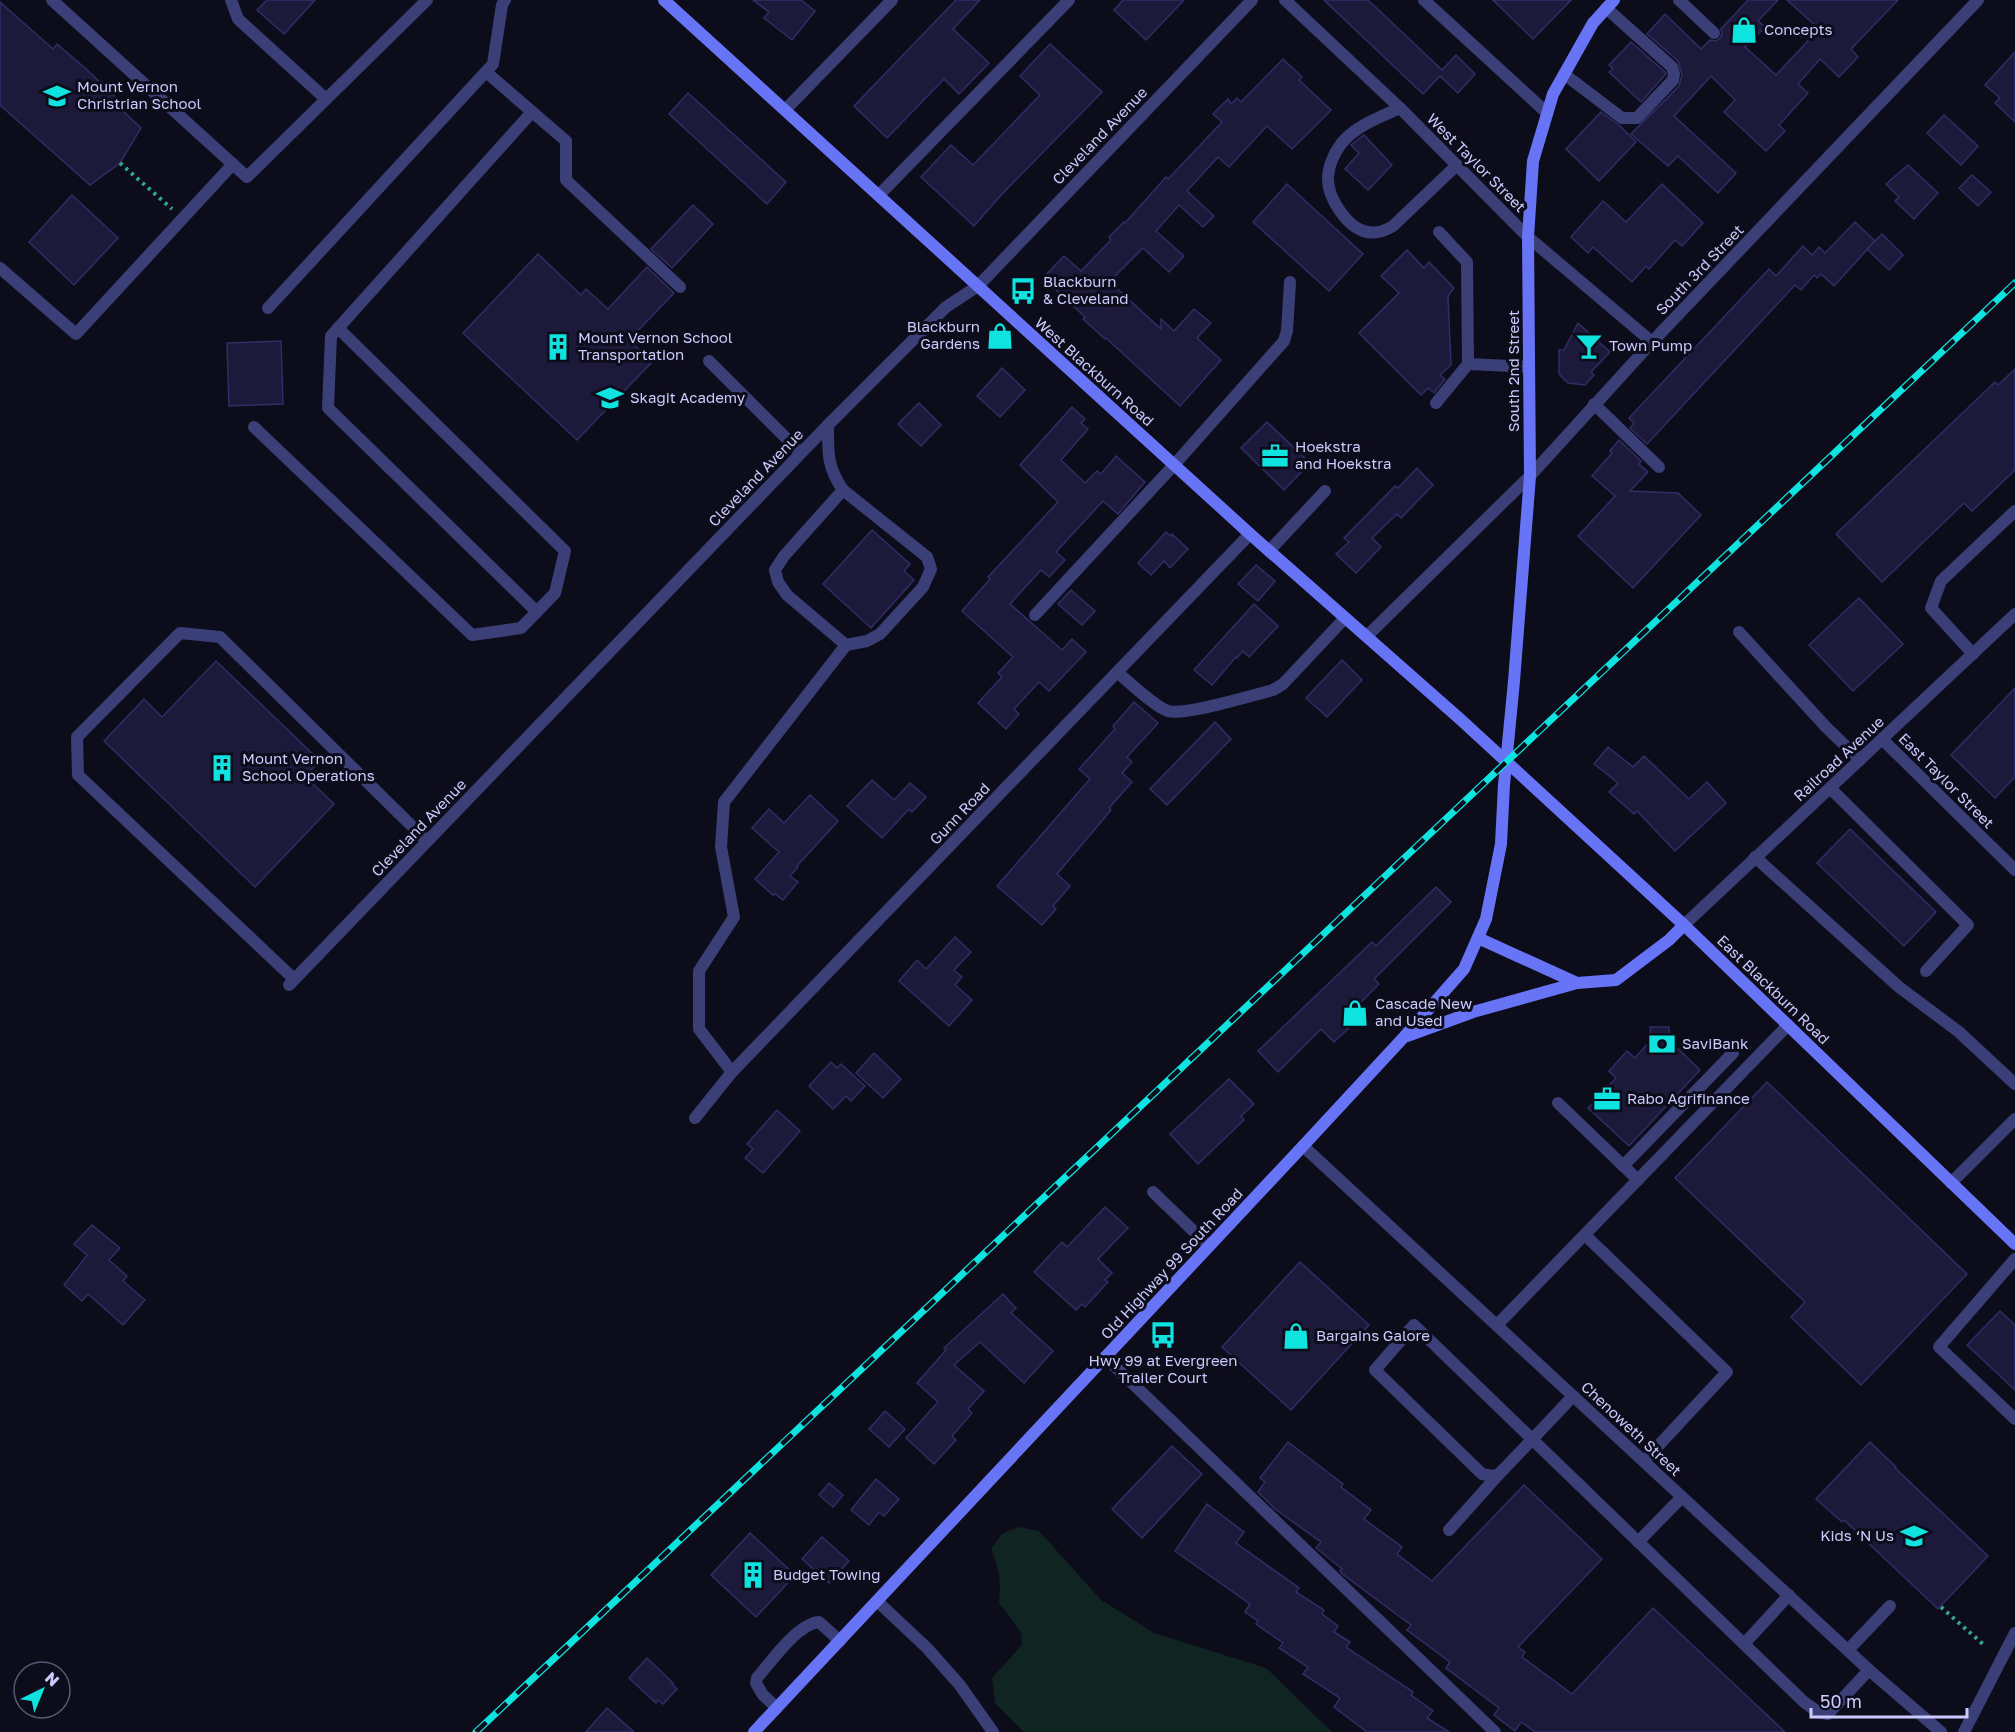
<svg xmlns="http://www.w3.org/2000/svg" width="2015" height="1732" font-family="'Golos Text',sans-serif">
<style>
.green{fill:#102521}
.building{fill:#1c193b;stroke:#312d65;stroke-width:1.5}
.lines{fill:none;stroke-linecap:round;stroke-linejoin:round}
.path{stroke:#34a691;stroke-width:4;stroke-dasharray:3 4.5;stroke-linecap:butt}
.lane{stroke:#3a3f77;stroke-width:12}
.street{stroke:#3a3f77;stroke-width:12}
.secondary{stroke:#6774f6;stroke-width:12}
.rail-casing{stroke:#0ee3df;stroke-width:7}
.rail{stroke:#0d0c1b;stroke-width:4.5;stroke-dasharray:14;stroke-linecap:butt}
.labels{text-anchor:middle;stroke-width:6;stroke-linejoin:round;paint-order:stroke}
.poi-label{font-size:15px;fill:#cacafc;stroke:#0d0c1b;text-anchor:start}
.street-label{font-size:15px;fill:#cacafc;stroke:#0d0c1b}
</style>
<rect width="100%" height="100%" fill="#0d0c1b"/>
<path class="green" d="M1018,1527L1039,1531L1101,1600L1154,1633L1266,1668L1332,1732H1024L995,1703L992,1678L1022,1645L1021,1632L999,1603C1001,1581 1000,1569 991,1549L1002,1534Z"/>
<g class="building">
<path d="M267,0H315L284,34L257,10Z"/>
<path d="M753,0H801L815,11L792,40L764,18L769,12Z"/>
<path d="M956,0H980L953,29L989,63L959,94L944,79L887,138L854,106Z"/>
<path d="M1123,0H1184L1146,40L1114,10Z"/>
<path d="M1324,0H1368L1442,70L1456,55L1475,74L1458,93L1440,76L1423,94Z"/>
<path d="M1493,0H1571L1533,39Z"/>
<path d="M1748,0H1778L1758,21L1765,27L1745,47L1776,75L1819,29L1787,0H1898L1851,49L1858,57L1839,77L1820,59L1798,84L1808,93L1779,125L1785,131L1766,151L1724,112L1735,100L1711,76L1674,116L1736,173L1718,193L1678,156L1668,166L1631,134L1679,86L1682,75L1678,61L1647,34L1665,14L1701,49L1710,40L1716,41L1720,38L1722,34L1721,29Z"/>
<path d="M0,2L53,49L57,44L85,68L125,106L122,110L141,128L120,163L90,185L0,105Z"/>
<path d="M1631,42L1665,72L1666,74L1641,102L1609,72L1613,69L1609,65Z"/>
<path d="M1050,44L1102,92L1003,193L974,226L921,177L951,145L973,165L1040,95L1020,76Z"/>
<path d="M2015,52V122L1995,103L2000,98L1985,85Z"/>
<path d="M1283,59L1302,77L1299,80L1331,110L1292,149L1267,126L1229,167L1218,157L1187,191L1214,216L1203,227L1179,205L1156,231L1184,256L1169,272L1143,248L1114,277L1116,279L1111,283L1161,329V319L1174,331L1194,309L1211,323L1197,338L1221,360L1180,406L1106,338L1105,339L1083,319L1085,317L1043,278L1064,256L1081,271L1111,240L1109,237L1124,222L1125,223L1166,177L1168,179L1222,122L1213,114L1228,99L1231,104L1237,98L1241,102Z"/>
<path d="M688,93L786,182L767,204L669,114Z"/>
<path d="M1601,112L1619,125L1636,142L1599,181L1566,149Z"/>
<path d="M1944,115L1978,146L1961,165L1927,133Z"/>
<path d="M1364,135L1392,165L1368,190L1345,169L1359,153L1351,145Z"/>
<path d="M1908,165L1938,193L1914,219L1895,201L1899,197L1886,184Z"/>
<path d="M1972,175L1991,192L1978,206L1959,188Z"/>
<path d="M1287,184L1363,254L1329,291L1253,222Z"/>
<path d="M1662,184L1703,223L1682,246L1675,240L1649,269L1646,266L1632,282L1593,247L1588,253L1571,237L1603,201L1626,222Z"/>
<path d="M72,195L118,238L74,285L29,242Z"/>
<path d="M693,205L713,224L672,268L651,249Z"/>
<path d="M1855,222L1875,241L1834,286L1821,274L1817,278L1814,275L1801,290L1795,285L1647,444L1630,428L1634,423L1629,418L1769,269L1776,276L1803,246L1812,255L1819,247L1825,253Z"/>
<path d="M1882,234L1903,255L1889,270L1867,249Z"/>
<path d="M1407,250L1424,268L1429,262L1454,288L1448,296L1451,365L1440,375L1445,379L1434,393L1428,388L1421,395L1359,333L1399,293L1381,276Z"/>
<path d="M538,254L581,295L586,289L608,309L647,267L674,293L629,340L652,362L577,440L463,333Z"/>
<path d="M1578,323L1610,352L1591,372L1594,375L1585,385L1568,383L1559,374V350H1564Z"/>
<path d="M281,341L283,404L229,406L227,343Z"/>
<path d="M1002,368L1025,390L1000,417L977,396Z"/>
<path d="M2015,369V470L1972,511L1964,503L1882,582L1836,534L1995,382L1998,385Z"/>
<path d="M919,403L941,425L921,446L898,424Z"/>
<path d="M1072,407L1085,419L1081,423L1088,429L1061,460L1085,483L1097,471L1101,474L1116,456L1145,482L1118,514L1103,501L1056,552L1065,560L1049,577L1041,570L1010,604L1062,650L1072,639L1086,652L1049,691L1039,682L1014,709L1019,714L1006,729L978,703L1002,677L998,673L1013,657L962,611L990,579L988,577L1058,502L1020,465Z"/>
<path d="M1267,422L1310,463L1284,490L1241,448Z"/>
<path d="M1619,440L1641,461L1639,464L1648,472L1630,491L1678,493L1701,515L1633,588L1578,536L1615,496L1592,476L1612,453L1610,451Z"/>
<path d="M1417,468L1433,485L1401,518L1397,514L1372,538L1381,547L1356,573L1336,554L1349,542L1344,538L1395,486L1398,488Z"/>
<path d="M872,530L910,564L904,571L914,580L871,628L823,584Z"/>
<path d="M1166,532L1171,536L1172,534L1188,549L1170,568L1164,561L1151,575L1138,563Z"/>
<path d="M1256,565L1275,581L1258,601L1238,584Z"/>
<path d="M1071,590L1095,611L1082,625L1058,604Z"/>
<path d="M1859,598L1903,644L1853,691L1809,645Z"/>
<path d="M1254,604L1278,626L1249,657L1243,651L1237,658L1236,657L1212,685L1194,670Z"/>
<path d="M1342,660L1362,680L1327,717L1306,698Z"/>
<path d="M216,661L320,761L305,776L334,804L255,887L104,741L144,699L162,717Z"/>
<path d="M2015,688V777L1995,798L1951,755Z"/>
<path d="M1134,702L1158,723L1127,757L1132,762L1122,773L1132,782L1109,808L1111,810L1057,874L1070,886L1053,906L1056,909L1042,925L997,886L1090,779L1079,769L1115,729L1113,726Z"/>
<path d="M1215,722L1231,739L1167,805L1150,789Z"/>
<path d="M1608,747L1633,767L1644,756L1689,799L1707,782L1726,803L1675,851L1637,811L1634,814L1609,792L1618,783L1594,764Z"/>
<path d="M872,780L894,800L910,783L926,797L912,812L909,809L882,838L847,806Z"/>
<path d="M810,795L838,821L797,866L798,867L790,876L798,882L783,900L775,894L773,895L755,879L779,852L752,828L769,809L784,823Z"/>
<path d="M1850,829L1936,912L1904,946L1817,863Z"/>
<path d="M1436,887L1451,902L1374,979L1379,984L1359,1004L1367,1011L1334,1042L1321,1029L1278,1072L1258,1051L1372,942L1376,946Z"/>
<path d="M955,937L971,952L954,970L962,977L955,985L972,1000L949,1026L899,981L917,960L926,969Z"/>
<path d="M1650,1027H1669V1040L1700,1070L1629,1146L1588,1108L1616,1078L1609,1071L1627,1051L1635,1058L1651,1040Z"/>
<path d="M874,1053L901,1079L883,1098L856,1073Z"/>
<path d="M831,1062L837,1068L841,1064L865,1086L851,1101L846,1096L833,1109L809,1086Z"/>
<path d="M1229,1079L1254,1104L1241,1116L1244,1120L1198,1164L1170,1134Z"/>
<path d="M1767,1082L1967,1274L1861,1385L1791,1317L1805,1302L1675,1178Z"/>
<path d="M777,1110L800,1131L763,1173L745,1158L753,1149L747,1144Z"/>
<path d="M1105,1207L1128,1228L1098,1259L1112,1273L1105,1280L1108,1282L1085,1307L1082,1304L1076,1310L1034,1272L1062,1242L1067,1247Z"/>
<path d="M92,1225L120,1248L109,1260L127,1276L123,1281L145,1300L123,1325L88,1294L82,1301L64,1285L87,1255L74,1244Z"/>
<path d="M1300,1262L1369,1325L1291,1410L1222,1347Z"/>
<path d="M1003,1294L1016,1308L1011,1313L1053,1351L1024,1383L980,1342L954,1365L984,1391L968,1409L972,1413L952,1436L956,1440L934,1464L906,1438L938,1402L917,1383L946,1350L944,1348Z"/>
<path d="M2000,1311L2015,1325V1390L1967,1345Z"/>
<path d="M885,1411L905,1429L889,1447L869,1429Z"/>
<path d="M1288,1442L1343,1484L1341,1487L1371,1510L1364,1519L1402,1547L1397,1554L1432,1581L1524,1485L1602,1559L1518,1647L1525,1652L1522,1657L1572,1694L1653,1608L1785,1732H1535L1521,1722L1515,1731L1494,1715L1499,1708L1446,1668L1450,1662L1407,1630L1411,1625L1341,1573L1340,1571L1342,1569L1316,1548L1321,1542L1275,1509L1258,1492L1265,1482L1260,1478Z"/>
<path d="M1870,1442L1896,1467L1895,1468L1988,1556L1938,1609L1844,1520L1842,1522L1816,1499Z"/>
<path d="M1172,1446L1202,1474L1142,1538L1112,1509Z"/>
<path d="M876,1479L899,1499L884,1516L879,1512L869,1525L851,1510Z"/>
<path d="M829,1483L843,1495L833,1507L819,1495Z"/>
<path d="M1207,1504L1244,1532L1236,1543L1299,1588L1296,1592L1324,1610L1322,1614L1338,1626L1334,1632L1350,1642L1346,1647L1413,1692L1411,1695L1433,1711L1427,1718L1449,1732H1367L1334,1707L1340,1698L1303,1674L1308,1667L1279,1648L1283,1643L1256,1624L1258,1621L1245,1612L1250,1604L1175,1551Z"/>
<path d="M750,1533L795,1575L756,1617L711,1575Z"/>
<path d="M822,1537L849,1561L829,1583L802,1559Z"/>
<path d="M647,1658L673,1683L672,1684L677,1689L663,1704L658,1700L656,1703L629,1678Z"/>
<path d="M607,1708L634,1732H586Z"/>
</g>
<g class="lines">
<g class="path">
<path d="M120,163L172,209"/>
<path d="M1941,1607L1985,1646"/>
</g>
<g class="lane">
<path d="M52,0L247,177L427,0"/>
<path d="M231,0L238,19L326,99"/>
<path d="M1424,0L1547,113"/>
<path d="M1679,0L1714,33"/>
<path d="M486,72L566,141V180L680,287"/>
<path d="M1564,74L1622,118H1637L1673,80L1674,74L1672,67L1606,8"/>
<path d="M1400,108C1380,117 1355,126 1341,144C1334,153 1328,167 1328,179C1328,198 1347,228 1367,232C1377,234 1385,231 1393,226L1457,165"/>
<path d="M532,112L331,336L328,408L537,612"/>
<path d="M879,195L1069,0"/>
<path d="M1439,232L1467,262L1468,364"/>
<path d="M0,268L76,334L233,164"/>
<path d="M268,308L493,64L502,5L505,0"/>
<path d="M709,361L801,453"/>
<path d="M1436,403L1468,364L1529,367"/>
<path d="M1594,404L1659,467"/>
<path d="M254,427L472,635L521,628L555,593L565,551L338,328"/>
<path d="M843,490L927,557L931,569L923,587L880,634L867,641L846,645"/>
<path d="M1269,551L1325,491"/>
<path d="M1035,615L1174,465L1284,341L1287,331L1290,282"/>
<path d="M1739,632L1826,727L1860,760"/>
<path d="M1973,654L1931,608L1941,581L2015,511"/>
<path d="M1117,672C1129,682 1155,707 1168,711C1185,716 1253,695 1273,690L1283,684L1345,618"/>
<path d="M1830,788L1968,925L1926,971"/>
<path d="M1755,857L1899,987L1959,1032L2015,1084"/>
<path d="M294,979L78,775L77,737L180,633L220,637L427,841"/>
<path d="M732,1072L699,1029V971L734,917L721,847L724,802L846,645L787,595L778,582L775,570L784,556L843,490C827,467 828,453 828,425"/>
<path d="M1558,1103L1638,1180"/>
<path d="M1623,1166L1733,1053"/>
<path d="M1153,1192L1209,1246"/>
<path d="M1585,1235L1727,1372L1644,1461"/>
<path d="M2015,1259L1939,1347L2015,1419"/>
<path d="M1497,1325L1788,1025"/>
<path d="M1105,1357L1495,1732"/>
<path d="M1573,1396C1549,1422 1524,1448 1499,1474L1492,1476L1482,1474L1375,1370L1414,1325L1804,1702L1818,1712L1828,1714L1869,1670"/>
<path d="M1449,1530L1499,1474"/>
<path d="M1638,1542L1682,1497"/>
<path d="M877,1601L927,1648L959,1684L993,1732"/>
<path d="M1744,1644L1789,1595"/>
<path d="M1848,1650L1890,1606"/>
<path d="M777,1708L763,1695L756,1683L757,1678C771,1662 797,1624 819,1622L840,1641"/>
</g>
<g class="street">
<path d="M1285,0L1400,108L1528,237L1652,342"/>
<path d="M785,110L892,0"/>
<path d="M1367,636L1530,476L1652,342L1978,0"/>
<path d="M1882,739L2015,870"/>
<path d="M1684,925L2015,614"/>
<path d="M289,985L828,425L946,307L978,286L1252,0"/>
<path d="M695,1118L732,1072L1250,534"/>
<path d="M1303,1146L1869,1670L1941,1732"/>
<path d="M1951,1183L2015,1119"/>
<path d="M1964,1732L2015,1633"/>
</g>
<g class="secondary">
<path d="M664,0L1250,534L1460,719L1684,925L2015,1244"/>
<path d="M1478,938L1577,983"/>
<path d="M1407,1036L1473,1012L1577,983L1616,980L1669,940L1684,925"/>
<path d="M754,1732L1303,1146L1404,1037L1464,969L1486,919L1501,844L1504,785L1514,681L1530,476L1528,237L1533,161L1553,94L1593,23L1614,0"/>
</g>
<defs>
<path id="rail" d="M476,1732L2015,283"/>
</defs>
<use href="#rail" class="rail-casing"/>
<use href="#rail" class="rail"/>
</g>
<defs>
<symbol id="shop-bare" viewBox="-9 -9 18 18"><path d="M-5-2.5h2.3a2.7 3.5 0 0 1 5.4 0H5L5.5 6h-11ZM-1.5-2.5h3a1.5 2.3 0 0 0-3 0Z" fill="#0ee3df" stroke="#0d0c1b" stroke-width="2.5" paint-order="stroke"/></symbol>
<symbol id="school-bare" viewBox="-9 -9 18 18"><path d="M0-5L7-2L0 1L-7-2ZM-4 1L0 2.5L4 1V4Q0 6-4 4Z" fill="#0ee3df" stroke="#0d0c1b" stroke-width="2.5" paint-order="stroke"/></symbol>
<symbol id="bus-bare" viewBox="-9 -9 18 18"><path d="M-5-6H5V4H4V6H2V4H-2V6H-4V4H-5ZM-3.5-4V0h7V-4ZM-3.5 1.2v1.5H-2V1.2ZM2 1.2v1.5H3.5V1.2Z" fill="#0ee3df" stroke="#0d0c1b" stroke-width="2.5" paint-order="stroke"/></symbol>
<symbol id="bar-bare" viewBox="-9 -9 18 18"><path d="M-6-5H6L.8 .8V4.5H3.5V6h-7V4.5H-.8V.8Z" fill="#0ee3df" stroke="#0d0c1b" stroke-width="2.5" paint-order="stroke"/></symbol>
<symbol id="building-bare" viewBox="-9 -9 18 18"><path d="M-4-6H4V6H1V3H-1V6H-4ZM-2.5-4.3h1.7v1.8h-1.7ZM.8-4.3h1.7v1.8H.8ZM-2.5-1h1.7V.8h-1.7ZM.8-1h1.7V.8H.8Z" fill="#0ee3df" stroke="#0d0c1b" stroke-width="2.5" paint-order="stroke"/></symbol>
<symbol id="office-bare" viewBox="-9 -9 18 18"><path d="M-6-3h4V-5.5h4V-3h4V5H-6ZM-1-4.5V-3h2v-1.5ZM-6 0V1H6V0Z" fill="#0ee3df" stroke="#0d0c1b" stroke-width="2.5" paint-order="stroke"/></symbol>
<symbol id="bank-bare" viewBox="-9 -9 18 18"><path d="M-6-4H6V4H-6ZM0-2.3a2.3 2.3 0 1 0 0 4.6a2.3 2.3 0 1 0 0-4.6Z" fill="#0ee3df" stroke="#0d0c1b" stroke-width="2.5" paint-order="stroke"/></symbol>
</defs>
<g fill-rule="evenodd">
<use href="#shop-bare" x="1725" y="11" width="38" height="38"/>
<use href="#school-bare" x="38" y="77" width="38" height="38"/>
<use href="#bus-bare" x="1004" y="272" width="38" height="38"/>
<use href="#shop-bare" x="981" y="317" width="38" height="38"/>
<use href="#bar-bare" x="1570" y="327" width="38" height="38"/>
<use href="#building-bare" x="539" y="328" width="38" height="38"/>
<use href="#school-bare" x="591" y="379" width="38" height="38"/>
<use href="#office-bare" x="1256" y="437" width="38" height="38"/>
<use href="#building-bare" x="203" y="749" width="38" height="38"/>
<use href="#shop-bare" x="1336" y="994" width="38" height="38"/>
<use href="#bank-bare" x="1643" y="1025" width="38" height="38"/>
<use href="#office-bare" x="1588" y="1080" width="38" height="38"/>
<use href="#bus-bare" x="1144" y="1316" width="38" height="38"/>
<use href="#shop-bare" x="1277" y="1317" width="38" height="38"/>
<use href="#school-bare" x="1895" y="1517" width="38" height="38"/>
<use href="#building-bare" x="734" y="1556" width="38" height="38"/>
</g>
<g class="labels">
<g class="poi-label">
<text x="1764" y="35">Concepts</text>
<text x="77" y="92">Mount Vernon<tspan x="77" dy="17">Christrian School</tspan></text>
<text x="1043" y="287">Blackburn<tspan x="1043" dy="17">&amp; Cleveland</tspan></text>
<text x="980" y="332" text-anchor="end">Blackburn<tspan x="980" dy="17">Gardens</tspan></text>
<text x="578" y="343">Mount Vernon School<tspan x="578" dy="17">Transportation</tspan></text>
<text x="1609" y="351">Town Pump</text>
<text x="630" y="403">Skagit Academy</text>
<text x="1295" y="452">Hoekstra<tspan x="1295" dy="17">and Hoekstra</tspan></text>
<text x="242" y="764">Mount Vernon<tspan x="242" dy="17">School Operations</tspan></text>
<text x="1375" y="1009">Cascade New<tspan x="1375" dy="17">and Used</tspan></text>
<text x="1682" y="1049">SaviBank</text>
<text x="1627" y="1104">Rabo Agrifinance</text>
<text x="1316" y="1341">Bargains Galore</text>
<text x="1163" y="1366" text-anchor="middle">Hwy 99 at Evergreen<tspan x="1163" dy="17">Trailer Court</tspan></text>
<text x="1894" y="1541" text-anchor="end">Kids ‘N Us</text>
<text x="773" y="1580">Budget Towing</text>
</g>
<g class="street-label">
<text transform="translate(1100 136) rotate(-46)" y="5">Cleveland Avenue</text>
<text transform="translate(1476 163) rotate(45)" y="5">West Taylor Street</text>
<text transform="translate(1700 270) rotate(-46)" y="5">South 3rd Street</text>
<text transform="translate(1514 371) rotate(-90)" y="5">South 2nd Street</text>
<text transform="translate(1094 372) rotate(42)" y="5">West Blackburn Road</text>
<text transform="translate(756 478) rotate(-46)" y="5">Cleveland Avenue</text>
<text transform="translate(1839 759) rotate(-43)" y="5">Railroad Avenue</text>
<text transform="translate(1946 781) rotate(45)" y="5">East Taylor Street</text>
<text transform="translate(960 814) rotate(-46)" y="5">Gunn Road</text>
<text transform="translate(419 828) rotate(-46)" y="5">Cleveland Avenue</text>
<text transform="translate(1773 990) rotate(44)" y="5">East Blackburn Road</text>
<text transform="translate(1172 1264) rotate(-47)" y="5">Old Highway 99 South Road</text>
<text transform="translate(1631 1429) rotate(43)" y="5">Chenoweth Street</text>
</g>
</g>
<g transform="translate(42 1690) rotate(43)"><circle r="28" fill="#0d0c1b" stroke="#595875" stroke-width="1.5"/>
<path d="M0-4.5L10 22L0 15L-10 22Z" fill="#0ee3df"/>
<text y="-9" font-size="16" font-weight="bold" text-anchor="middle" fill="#cacafc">N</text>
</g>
<path d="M1811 1708v9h156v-9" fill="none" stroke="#cacafc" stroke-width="3"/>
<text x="1820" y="1708" font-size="18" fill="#cacafc" stroke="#0d0c1b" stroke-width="4.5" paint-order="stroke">50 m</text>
</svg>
